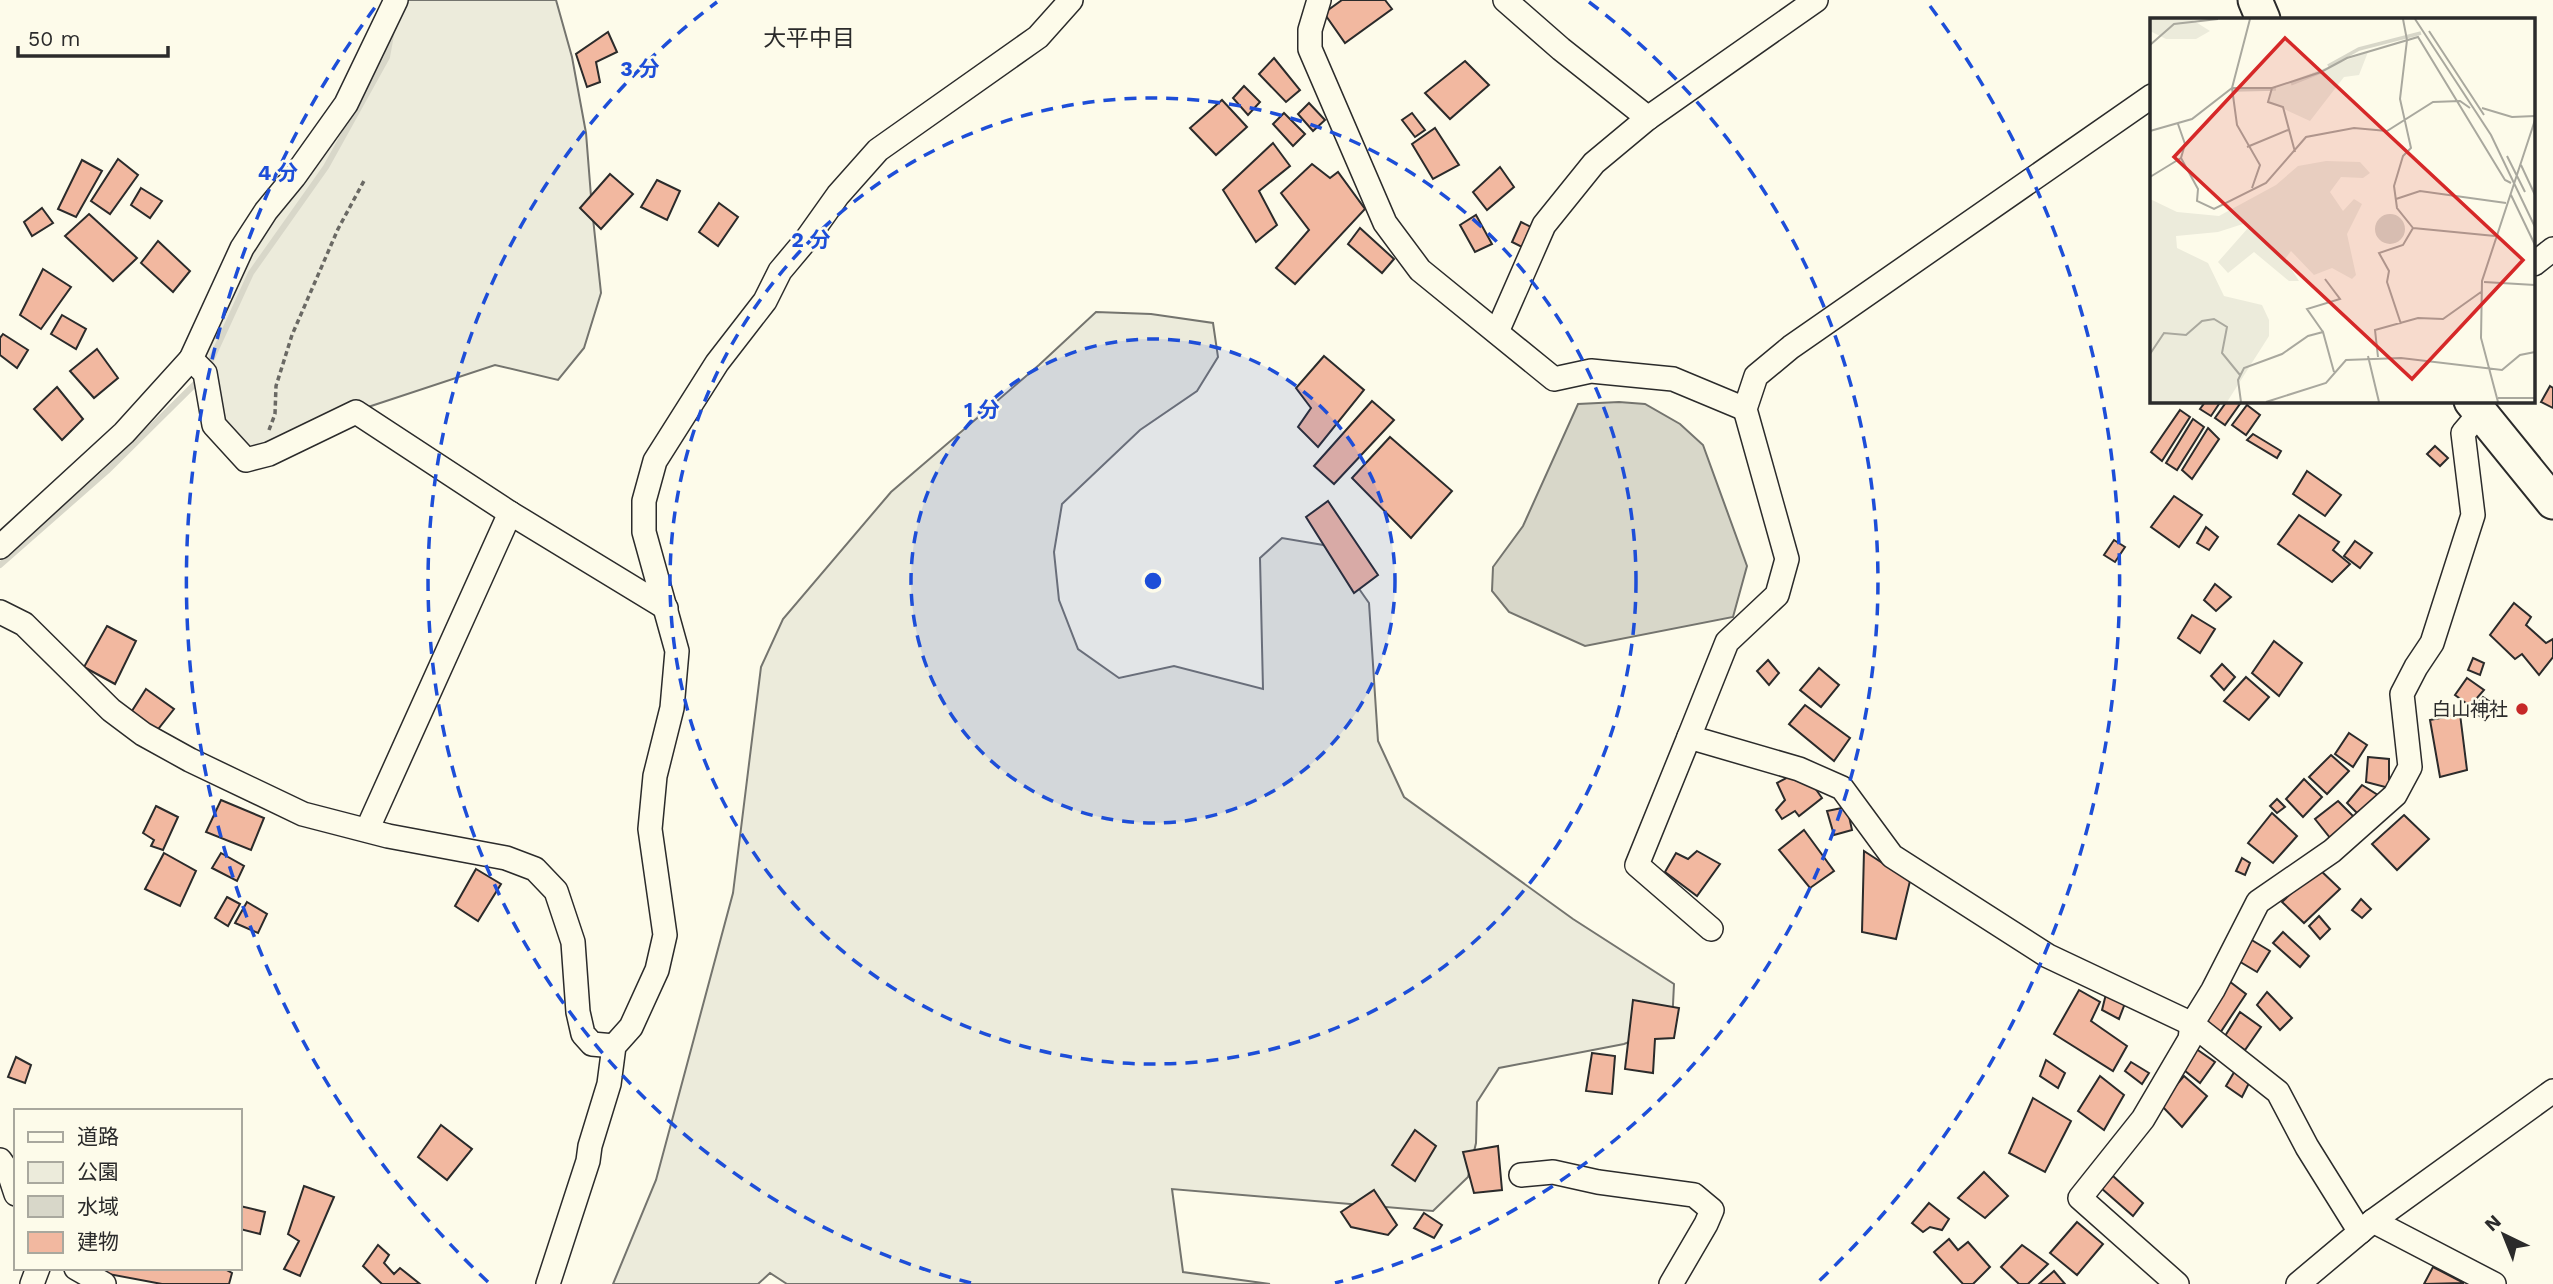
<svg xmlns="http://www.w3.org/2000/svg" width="2553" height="1284" font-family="'Work Sans','Noto Sans JP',sans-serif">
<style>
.green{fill:#ecebdb;stroke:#74746e;stroke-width:2}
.water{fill:#d8d7c9;stroke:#74746e;stroke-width:2}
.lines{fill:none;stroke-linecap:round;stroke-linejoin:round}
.stream{stroke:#d8d7c9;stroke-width:6}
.building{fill:#f2b8a0;stroke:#2b2b2b;stroke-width:2}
.minor-casing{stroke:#2b2b2b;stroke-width:26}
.highway-casing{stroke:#2b2b2b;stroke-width:37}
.path{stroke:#6a6964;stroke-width:3.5;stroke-dasharray:5 3.5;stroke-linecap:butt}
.minor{stroke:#fdfbea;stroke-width:23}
.highway{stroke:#fdfbea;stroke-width:33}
.ring{fill:none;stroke:#1d4ed8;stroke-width:3.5;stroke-dasharray:12 9}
.poi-dot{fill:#c62828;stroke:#fdfbea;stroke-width:2.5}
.labels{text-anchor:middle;stroke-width:5;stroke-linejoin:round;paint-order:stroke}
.poi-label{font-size:19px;fill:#2b2b2b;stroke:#fdfbea;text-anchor:end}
.quarter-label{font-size:23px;fill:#2b2b2b;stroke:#fdfbea}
.inset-river{fill:none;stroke:#d8d7c9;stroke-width:3.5}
.inset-road{fill:none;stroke:#a9a89e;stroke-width:2}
.view{fill:#d62828;fill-opacity:0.15;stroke:#d62828;stroke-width:3.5}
.inset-edge{fill:none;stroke:#2b2b2b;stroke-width:3.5}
.centre{fill:#1d4ed8;stroke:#fdfbea;stroke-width:3.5}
.ring-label{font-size:21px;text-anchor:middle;font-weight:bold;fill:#1d4ed8;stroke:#fdfbea;stroke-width:5;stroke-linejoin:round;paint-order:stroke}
</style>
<rect width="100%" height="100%" fill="#fdfbea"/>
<g class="green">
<path d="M396,0H556L572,57L586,133L592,209L601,293L584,348L558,380L495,365L356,411L249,457L214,425L191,359Z"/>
<path d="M1096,312L1151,314L1213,323L1218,357L1197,391L1140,430L1062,504L1054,552L1059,600L1078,649L1119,678L1174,666L1263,689L1260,558L1282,538L1329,546L1369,603L1378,741L1404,797L1573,919L1674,984L1672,1025L1624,1044L1499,1068L1477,1102L1476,1143L1468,1177L1433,1211L1172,1189L1183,1272L1270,1284H787L770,1273L758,1284H613L656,1180L733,893L761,667L783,619L891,492L1039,365Z"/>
</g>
<path class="water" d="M1619,402L1645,404L1680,424L1703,445L1747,566L1733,617L1585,646L1509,612L1492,591L1493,567L1523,526L1578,404Z"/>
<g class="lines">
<g class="stream">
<path d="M207,369L251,273L326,167L387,57L393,24"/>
<path d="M0,565L107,471L201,378"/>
</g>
</g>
<g class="building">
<path d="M1342,0H1385L1392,9L1345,43L1324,13Z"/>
<path d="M608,32L617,52L596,62L600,82L587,87L576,54Z"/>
<path d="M1274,58L1300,90L1286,102L1259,74Z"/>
<path d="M1465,61L1489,85L1450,119L1425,93Z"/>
<path d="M1244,86L1260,102L1248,115L1233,98Z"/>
<path d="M1222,100L1247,127L1216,155L1190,128Z"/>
<path d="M1309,103L1325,120L1313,131L1298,114Z"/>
<path d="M1284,113L1305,134L1293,146L1273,124Z"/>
<path d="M1412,113L1425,130L1415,137L1402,120Z"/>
<path d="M1435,128L1459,165L1433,179L1412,144Z"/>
<path d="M1273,143L1290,166L1259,191L1277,225L1256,242L1223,190Z"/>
<path d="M118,159L138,175L110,214L91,201Z"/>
<path d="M82,160L102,171L76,217L58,209Z"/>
<path d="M1312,164L1330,178L1338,172L1365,209L1295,284L1276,268L1309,230L1281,193Z"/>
<path d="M1500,167L1514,187L1487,210L1473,192Z"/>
<path d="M610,174L633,194L601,229L580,208Z"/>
<path d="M657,180L680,191L667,220L641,207Z"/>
<path d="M141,188L162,201L150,218L131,205Z"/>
<path d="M719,203L738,217L718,246L699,232Z"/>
<path d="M42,208L53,223L32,236L24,222Z"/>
<path d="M89,214L137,258L113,281L65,236Z"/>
<path d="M1476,215L1492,244L1475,252L1460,225Z"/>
<path d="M1521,222L1533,228L1522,247L1512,242Z"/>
<path d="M1360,228L1394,259L1382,273L1348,244Z"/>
<path d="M158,241L190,271L173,292L141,263Z"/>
<path d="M43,269L71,287L41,329L20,315Z"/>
<path d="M62,315L86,329L76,349L51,334Z"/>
<path d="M3,334L28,350L17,368L0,355V338Z"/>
<path d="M97,349L118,378L94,398L70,371Z"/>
<path d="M1324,356L1364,390L1318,447L1298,427L1311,408L1296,388Z"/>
<path d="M2550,386L2553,388V408L2541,402Z"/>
<path d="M57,387L83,419L62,440L34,409Z"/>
<path d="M1372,401L1394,420L1334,484L1314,466Z"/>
<path d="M2206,401H2221L2211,416L2200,409Z"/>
<path d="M2227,401H2242L2225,425L2215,418Z"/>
<path d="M2247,405L2260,415L2246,435L2232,425Z"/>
<path d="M2180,410L2190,417L2162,461L2151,452Z"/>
<path d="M2193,419L2204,427L2177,470L2166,463Z"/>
<path d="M2208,428L2219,439L2192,479L2182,470Z"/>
<path d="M2253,434L2281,451L2277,458L2247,440Z"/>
<path d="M1390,437L1452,491L1411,538L1352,478Z"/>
<path d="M2435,446L2448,458L2440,466L2427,454Z"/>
<path d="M2307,471L2341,495L2325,516L2293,494Z"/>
<path d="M2174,496L2202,515L2179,547L2151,527Z"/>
<path d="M1328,501L1378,575L1354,593L1306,517Z"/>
<path d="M2299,515L2339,542L2333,550L2350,564L2332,582L2278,544Z"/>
<path d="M2206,527L2218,537L2209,550L2197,543Z"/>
<path d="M2114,540L2125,547L2115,562L2104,555Z"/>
<path d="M2355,541L2372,553L2360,568L2344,556Z"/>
<path d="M2215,584L2231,597L2216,611L2204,600Z"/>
<path d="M2514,603L2531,617L2526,625L2546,643L2553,639V657L2539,675L2522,654L2515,659L2490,635Z"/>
<path d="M2192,615L2215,629L2200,653L2178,638Z"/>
<path d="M107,626L136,641L115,684L84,667Z"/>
<path d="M2274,641L2302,663L2279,696L2252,673Z"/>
<path d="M2473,658L2484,663L2480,675L2468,670Z"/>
<path d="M1768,660L1779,673L1769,685L1757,671Z"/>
<path d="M2222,664L2235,677L2224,690L2211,676Z"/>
<path d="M1819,668L1839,685L1821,707L1800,690Z"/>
<path d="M2246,677L2269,697L2249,720L2224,701Z"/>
<path d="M2467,678L2484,690L2470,706L2455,695Z"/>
<path d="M146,689L174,709L155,733L130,714Z"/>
<path d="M2483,697L2496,706L2485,720L2472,710Z"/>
<path d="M1805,705L1850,738L1834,761L1789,724Z"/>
<path d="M2460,714L2467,770L2440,777L2430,720Z"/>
<path d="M2349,733L2367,745L2353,767L2335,754Z"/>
<path d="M2331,755L2349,771L2327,794L2309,777Z"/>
<path d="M2368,757L2389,759V788L2366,782Z"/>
<path d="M1794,774L1808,778L1822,798L1799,816L1795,811L1782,819L1776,810L1785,800L1777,783Z"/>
<path d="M2304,779L2322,797L2303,817L2286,799Z"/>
<path d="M2362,785L2381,797L2361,817L2347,803Z"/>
<path d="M2277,799L2285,807L2277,813L2270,806Z"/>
<path d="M221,800L264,818L251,850L206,832Z"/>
<path d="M2338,801L2354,817L2331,839L2315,819Z"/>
<path d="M156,806L178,817L163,850L151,846L154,840L143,833Z"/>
<path d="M1847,807L1852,830L1834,835L1827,811Z"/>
<path d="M2272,813L2297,836L2273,863L2248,843Z"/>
<path d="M2404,815L2429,839L2397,870L2372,844Z"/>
<path d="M1804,830L1834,871L1810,888L1779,850Z"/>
<path d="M1697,851L1720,864L1697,896L1665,872L1676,853L1688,859Z"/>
<path d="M1864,851L1910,881L1896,939L1862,932Z"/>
<path d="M164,853L196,871L180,906L145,889Z"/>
<path d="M221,853L244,866L237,881L212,868Z"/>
<path d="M2242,858L2250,863L2245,875L2236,871Z"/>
<path d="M2318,868L2340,889L2304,923L2282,902Z"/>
<path d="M476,869L501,884L478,921L455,906Z"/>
<path d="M227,897L240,904L228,926L215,918Z"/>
<path d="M2361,899L2371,909L2362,918L2352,910Z"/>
<path d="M247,902L267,914L258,933L235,923Z"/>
<path d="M2319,916L2330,929L2320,939L2309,926Z"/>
<path d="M2283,932L2309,956L2300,967L2273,943Z"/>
<path d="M2250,939L2270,951L2257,972L2237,960Z"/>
<path d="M2225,978L2246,994L2220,1033L2200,1020Z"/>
<path d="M2079,990L2100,1002L2091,1021L2127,1046L2113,1071L2054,1034Z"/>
<path d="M2107,990L2127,998L2119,1019L2102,1010Z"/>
<path d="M2267,992L2292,1018L2280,1030L2257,1005Z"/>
<path d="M1633,1000L1679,1008L1674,1038L1655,1039L1653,1073L1625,1069Z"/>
<path d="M2240,1012L2261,1027L2245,1050L2225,1036Z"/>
<path d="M2192,1046L2215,1062L2200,1083L2179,1066Z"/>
<path d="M1592,1053L1615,1056L1612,1094L1586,1091Z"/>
<path d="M16,1057L31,1065L25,1083L8,1077Z"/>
<path d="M2046,1060L2065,1073L2058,1088L2040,1076Z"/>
<path d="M2131,1062L2149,1073L2142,1084L2125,1071Z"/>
<path d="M2236,1069L2251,1079L2242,1097L2226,1086Z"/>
<path d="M2100,1076L2124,1095L2104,1130L2078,1111Z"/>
<path d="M2184,1076L2207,1096L2182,1127L2160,1104Z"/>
<path d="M2033,1098L2071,1121L2045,1172L2009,1153Z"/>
<path d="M441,1125L472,1149L447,1180L418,1157Z"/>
<path d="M1415,1130L1436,1146L1415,1181L1392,1165Z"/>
<path d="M1498,1146L1502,1190L1474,1193L1463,1152Z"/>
<path d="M1984,1172L2008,1196L1985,1218L1958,1198Z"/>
<path d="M2113,1176L2143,1203L2133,1216L2101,1188Z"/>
<path d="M304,1186L334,1197L300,1276L284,1269L299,1241L288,1234Z"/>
<path d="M1374,1190L1397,1225L1388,1235L1351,1227L1341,1212Z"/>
<path d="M1929,1203L1949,1219L1942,1230L1930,1227L1923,1232L1912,1223Z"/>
<path d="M240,1206L265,1212L260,1234L240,1229Z"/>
<path d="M1424,1213L1442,1225L1434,1238L1414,1228Z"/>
<path d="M2077,1222L2103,1244L2077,1275L2050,1253Z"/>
<path d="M1949,1239L1958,1250L1968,1242L1990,1267L1973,1284H1963L1934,1252Z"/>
<path d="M378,1245L389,1255L384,1263L394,1274L400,1268L420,1284H382L363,1266Z"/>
<path d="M2022,1245L2048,1264L2028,1284H2019L2001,1267Z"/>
<path d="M2433,1267L2464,1283L2424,1284Z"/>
<path d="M102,1268H223L232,1273L229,1284H162L103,1273Z"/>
<path d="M2054,1271L2065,1284H2039Z"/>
</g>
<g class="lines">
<defs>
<g id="minor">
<path d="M1319,0L1310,30V49L1385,223L1420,270L1554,379L1591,371L1673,379L1745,409"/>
<path d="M1505,0L1561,49L1648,118"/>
<path d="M2152,96L1791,347L1756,376L1745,409L1787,559L1777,595L1727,642L1689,737L1799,769L1842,788L1892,856L2048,956L2192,1024L2278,1092L2307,1147L2360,1232"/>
<path d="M2534,264L2553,249"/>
<path d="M1497,332L1544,225L1594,163L1648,118L1816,0"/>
<path d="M191,359L205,373L214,425L246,460L269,454L356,412L510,513L666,608"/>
<path d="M0,547L124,433L191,359L242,248L266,211L294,177L346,104L396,0"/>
<path d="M0,612L24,624L111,710L143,734L190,760L303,814L388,836L506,858L535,869L556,891L573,942L578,1012L583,1034L592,1044L614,1046"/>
<path d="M1689,737L1637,865L1711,929"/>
<path d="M367,830L510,513"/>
<path d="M0,1160L9,1173L16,1194"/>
<path d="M1521,1175L1553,1172L1598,1182L1694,1195L1712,1210L1706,1224L1671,1284"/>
<path d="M2373,1221L2494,1284"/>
<path d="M76,1268L104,1284"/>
<path d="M32,1284L38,1268"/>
<path d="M548,1284L588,1161L590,1146L609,1084L614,1046L631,1027L657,970L665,935L650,829L655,776L672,708L677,651L644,532V501L655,461L717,363L765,301L780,271L806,240L838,195L878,150L1038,37L1071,0"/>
<path d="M2177,1284L2080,1198L2143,1119L2190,1039L2192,1024L2213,990L2258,902L2332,851L2395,795L2410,767L2402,694L2416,667L2432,643L2473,515L2463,433L2480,413"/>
<path d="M2298,1284L2373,1221L2553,1091"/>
</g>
<g id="highway">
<path d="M2255,0L2263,19"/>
<path d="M2471,401L2553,502"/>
</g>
</defs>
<use href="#minor" class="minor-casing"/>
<use href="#highway" class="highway-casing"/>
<path class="path" d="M269,430L275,414L276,386L292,335L338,229L365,179"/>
<use href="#minor" class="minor"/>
<use href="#highway" class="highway"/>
</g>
<circle cx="1153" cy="581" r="242" fill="#1d4ed8" fill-opacity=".12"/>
<g class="ring">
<circle cx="1153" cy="581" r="242"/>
<circle cx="1153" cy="581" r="483"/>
<path d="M971 1283A725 725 0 0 1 717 2M1589 2A725 725 0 0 1 1335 1283"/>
<path d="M488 1282A966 966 0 0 1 376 6M1930 6A966 966 0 0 1 1818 1282"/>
</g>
<circle class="poi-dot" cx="2522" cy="709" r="7"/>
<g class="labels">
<g class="poi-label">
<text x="2508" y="716">白山神社</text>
</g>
<g class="quarter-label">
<text x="809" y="46">大平中目</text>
</g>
</g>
<g transform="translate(2150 18)">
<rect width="385" height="385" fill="#fdfbea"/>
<path d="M0,1H41L60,13L46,21H16L0,13ZM218,34L209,57L194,59L160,103L119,84L122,70ZM176,143L210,144L220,155L213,160L191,159L180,174L193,193L204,181L212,186L197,216L206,257L202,261L182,250L164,257L141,233L135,241L149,263H139L104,234L78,255L68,244L98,210L96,205L68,214L26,218L27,230L58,245L74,278L112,287L119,302V318L77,384H0V181L27,194L69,198L126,167L148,148Z" fill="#ecebdb"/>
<path d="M225 211a15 15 0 1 1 30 0a15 15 0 1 1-30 0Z" fill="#d8d7c9"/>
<path class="inset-river" d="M178,48L209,31L271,15M141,66L171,54M83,72L126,71"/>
<path class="inset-road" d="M100,1L82,70L87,107L110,147L102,170M253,1L257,22L250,81L261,130L253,138L244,168L247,190L263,210M265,1L341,117L385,209M279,13L334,97M0,27L24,6L68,1M122,70L118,84L133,89L145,134M332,90L362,99L385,98M28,106L35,126L31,140L48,171L47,183L64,191L116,165L156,119L204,110L237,113L283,84L310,83L320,90M0,113L42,101L82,70H122L171,54L197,40L268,19L355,162L361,165M97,129L138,112M357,138L375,174M371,147L385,177M0,159L31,140M361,177L385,227M246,181L270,173L356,185M263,210L345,218M334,264L385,267M251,306L237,264L239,253L229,235L253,227L263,210M173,314L157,291L190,281L175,261M0,336L14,315L36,317L52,303L64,301L77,309L72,335L90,357M218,338L229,384M228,339L225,312L268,300L293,301L331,274M348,380H385M91,384L88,362L94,350L132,336L158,318L173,314L184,354M116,384L176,365L196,342L251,340L352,352L370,337L385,334M348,384L331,320L332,263L385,102"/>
<path class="view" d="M135,20L373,242L262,361L24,139Z"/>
<rect width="385" height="385" class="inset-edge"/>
</g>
<circle cx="1153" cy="581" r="10" class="centre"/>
<g class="ring-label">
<text x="640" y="76">3 分</text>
<text x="278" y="180">4 分</text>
<text x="811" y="247">2 分</text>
<text x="982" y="417">1 分</text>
</g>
<rect x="14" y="1109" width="228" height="161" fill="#fdfbea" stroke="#a9a89e" stroke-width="2"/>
<rect x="28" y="1132" width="35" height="10" fill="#fdfbea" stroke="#a9a89e" stroke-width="2"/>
<text x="77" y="1144" font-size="21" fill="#2b2b2b">道路</text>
<rect x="28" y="1162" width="35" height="21" fill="#ecebdb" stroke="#a9a89e" stroke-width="2"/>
<text x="77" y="1179" font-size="21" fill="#2b2b2b">公園</text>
<rect x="28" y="1196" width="35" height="21" fill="#d8d7c9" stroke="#a9a89e" stroke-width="2"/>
<text x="77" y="1214" font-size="21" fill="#2b2b2b">水域</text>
<rect x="28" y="1232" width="35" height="21" fill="#f2b8a0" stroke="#a9a89e" stroke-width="2"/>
<text x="77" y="1249" font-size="21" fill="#2b2b2b">建物</text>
<g transform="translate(2504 1235) rotate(317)" stroke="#fdfbea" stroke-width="5" paint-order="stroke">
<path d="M0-5L12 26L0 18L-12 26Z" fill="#2b2b2b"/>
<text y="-10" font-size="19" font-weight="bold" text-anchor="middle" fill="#2b2b2b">N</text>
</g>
<path d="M18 46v10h150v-10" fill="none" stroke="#2b2b2b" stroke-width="3.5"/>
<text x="28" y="46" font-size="21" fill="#2b2b2b" stroke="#fdfbea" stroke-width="5" paint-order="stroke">50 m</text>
</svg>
